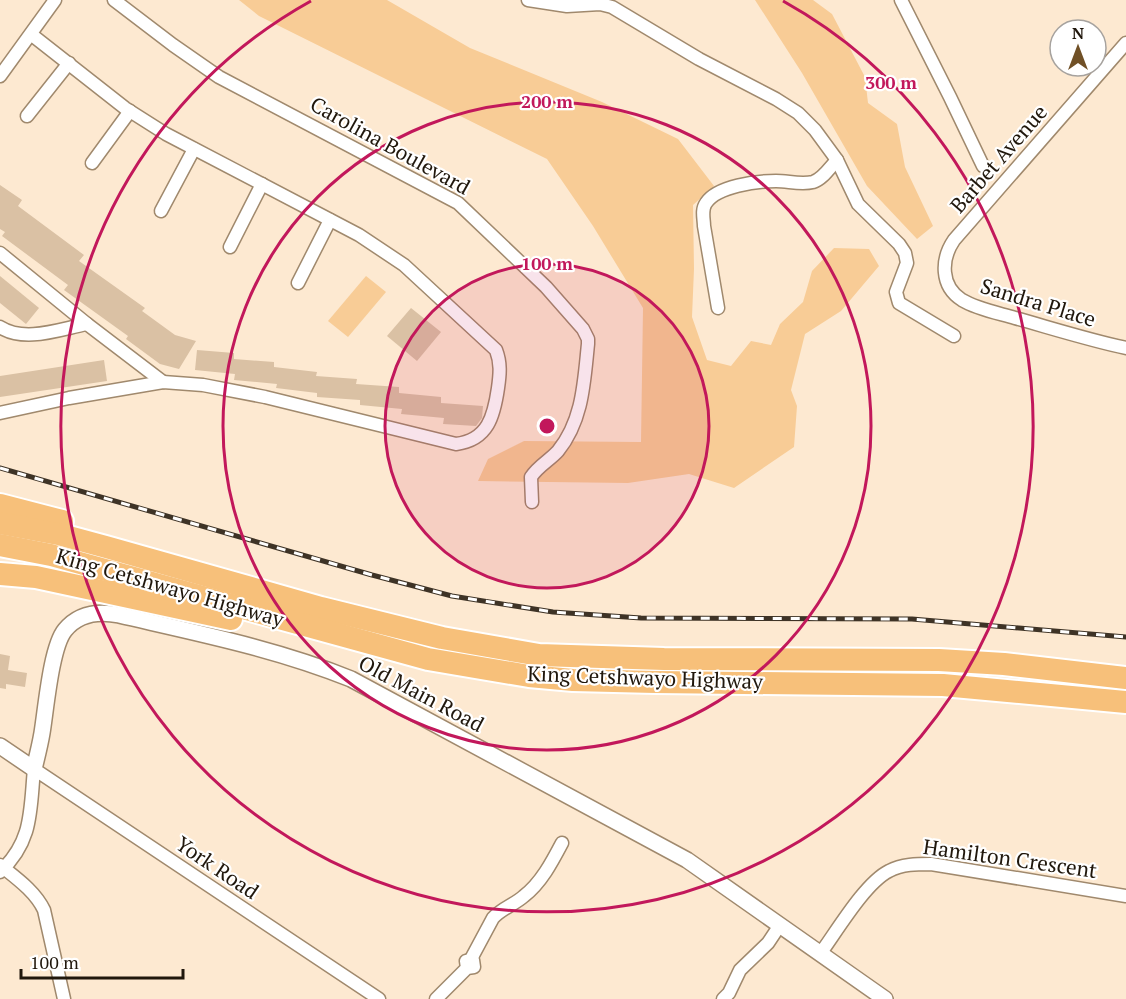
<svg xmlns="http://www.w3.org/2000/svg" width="1126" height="999" font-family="'PT Serif',serif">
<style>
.green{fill:#f8cc96}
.building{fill:#dac1a4}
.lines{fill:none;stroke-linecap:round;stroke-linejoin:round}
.minor-casing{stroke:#a0896d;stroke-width:15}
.tertiary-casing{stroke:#a0896d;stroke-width:18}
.motorway-casing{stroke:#fff;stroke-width:26}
.minor{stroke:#fff;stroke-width:12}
.tertiary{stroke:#fff;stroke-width:15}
.motorway{stroke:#f7c07a;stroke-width:22}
.rail-casing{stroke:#3e3326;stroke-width:5}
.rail{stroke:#fff;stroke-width:3;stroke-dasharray:9;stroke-linecap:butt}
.ring{fill:none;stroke:#c2185b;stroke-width:3}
.labels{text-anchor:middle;stroke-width:4.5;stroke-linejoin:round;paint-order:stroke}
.street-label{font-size:21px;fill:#20170c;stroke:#fff}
.centre{fill:#c2185b;stroke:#fff;stroke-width:3}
.ring-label{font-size:18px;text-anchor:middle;font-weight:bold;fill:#c2185b;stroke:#fff;stroke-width:4.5;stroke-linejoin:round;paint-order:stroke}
</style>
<rect width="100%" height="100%" fill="#fde9d1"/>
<g class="green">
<path d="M239,0H387L470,48L602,102L678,139L714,186L693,205L694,269L692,317L707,360L731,366L751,341L771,345L780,324L803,302L812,271L834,248L869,249L879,266L841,311L805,334L791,390L797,406L794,447L734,488L689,474L628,483L478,481L488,459L524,441L641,442L643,308L593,226L547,159L259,16Z"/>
<path d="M755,0H813L832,14L865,77L868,103L897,124L905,167L933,226L917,239L867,186L802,73Z"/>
<path d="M366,276L386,292L348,337L328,321Z"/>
</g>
<g class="building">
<path d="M0,185L22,200L18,206L84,255L79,261L145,308L142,311L175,335L196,341L179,369L160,364L126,339L128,336L64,290L68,285L2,236L5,232L0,229Z"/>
<path d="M0,276L39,308L26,324L0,303Z"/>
<path d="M411,308L441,332L417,361L387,336Z"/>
<path d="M197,350L234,353V359L274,362V367L317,372L316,376L357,379L356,384L399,387V393L441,397V403L483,406L482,418L476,426L443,424L444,418L401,414L402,409L360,405V400L317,397V393L276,388L277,384L234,380L235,374L195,370Z"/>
<path d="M104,360L107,381L0,397V376Z"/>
<path d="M0,654L10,656L8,670L27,673L25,687L6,684V689L0,688Z"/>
</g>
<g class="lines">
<defs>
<g id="minor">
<path d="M114,0L173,45L219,77L458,203L546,287L583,329L588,339V344C584,382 583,420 558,451C550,460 538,466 531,477L532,502"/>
<path d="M528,0L567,6L600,4L612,7L699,59L776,99L798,113L815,130L837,160L858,204L899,244L905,253L907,263L896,292L899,303L954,336"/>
<path d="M901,0L950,97L983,166"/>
<path d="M1126,43L954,240C941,259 940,286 962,300C977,309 998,313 1015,318C1051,328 1089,340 1126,348"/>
<path d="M0,76L55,0"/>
<path d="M27,116L69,63"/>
<path d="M92,163L130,111"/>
<path d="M161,211L194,149"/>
<path d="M230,247L262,184"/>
<path d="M0,253L87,324L163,382"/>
<path d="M298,283L330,220"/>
<path d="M718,308L704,226C704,219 701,210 706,203C717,186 757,181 776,181C788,181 801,185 813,182C823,179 830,167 837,160"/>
<path d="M0,327C25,343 60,329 87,324"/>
<path d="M0,413L69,398L163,382L203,385L265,397L456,444C488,440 494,416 498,388C500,374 501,363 496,350L404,265L359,235L166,134L125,108L32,35"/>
<path d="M0,865C16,878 35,891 44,910L64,999"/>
<path d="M0,872C33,841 30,811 34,769L379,999"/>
<path d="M820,954C837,931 865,883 889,871C902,864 917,864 931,864L1126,896"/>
<path d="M471,959L493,918C502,908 514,905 524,896C541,883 552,862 562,843"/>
<path d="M436,999L467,968L474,967L473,960L466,961L467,968"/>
<path d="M723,999L729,993L740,970L768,943L780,925"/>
</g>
<path id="tertiary" d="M0,746L34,769C37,757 40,745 42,733C46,709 51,647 65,630C79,613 99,611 119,615C197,633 277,649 351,679L687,860L885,999"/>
<g id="motorway">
<path d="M0,505L62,521"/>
<path d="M0,523L58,534L106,547L321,608L442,638L539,655L664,659L939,660L1004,664L1126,678"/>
<path d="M0,545L51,555L428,659L529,676L573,680L655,682L943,685L1126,702"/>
<path d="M0,574L36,577L231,619"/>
</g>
</defs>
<use href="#minor" class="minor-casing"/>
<use href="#tertiary" class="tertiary-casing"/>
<use href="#motorway" class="motorway-casing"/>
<use href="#minor" class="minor"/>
<use href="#tertiary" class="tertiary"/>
<use href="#motorway" class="motorway"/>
<defs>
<path id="rail" d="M0,468L372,575L452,596L553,612L641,618L912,619L1126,637"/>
</defs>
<use href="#rail" class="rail-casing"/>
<use href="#rail" class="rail"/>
</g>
<circle cx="547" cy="426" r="162" fill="#c2185b" fill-opacity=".12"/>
<g class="ring">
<circle cx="547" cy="426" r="162"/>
<circle cx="547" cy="426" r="324"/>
<path d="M783 1A486 486 0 1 1 311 1"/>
</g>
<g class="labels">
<g class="street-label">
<text transform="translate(390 146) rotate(29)" y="7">Carolina Boulevard</text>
<text transform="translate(999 159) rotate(-49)" y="7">Barbet Avenue</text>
<text transform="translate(1038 303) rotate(17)" y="7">Sandra Place</text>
<text transform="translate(170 588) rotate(16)" y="7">King Cetshwayo Highway</text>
<text transform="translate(645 678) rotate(2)" y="7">King Cetshwayo Highway</text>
<text transform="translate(421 694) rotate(28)" y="7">Old Main Road</text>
<text transform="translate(1010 859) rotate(8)" y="7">Hamilton Crescent</text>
<text transform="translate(217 868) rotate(34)" y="7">York Road</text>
</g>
</g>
<circle cx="547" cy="426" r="9" class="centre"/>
<g class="ring-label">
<text x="891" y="89">300 m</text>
<text x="547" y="108">200 m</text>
<text x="547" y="270">100 m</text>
</g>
<g transform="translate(1078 48)"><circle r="28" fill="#ffffff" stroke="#a6a29e" stroke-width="1.5"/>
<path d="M0-4.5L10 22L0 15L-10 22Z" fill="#705026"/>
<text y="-9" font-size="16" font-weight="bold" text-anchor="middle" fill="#20170c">N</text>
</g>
<path d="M21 969v9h162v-9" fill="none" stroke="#20170c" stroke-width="3"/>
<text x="30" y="969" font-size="18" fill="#20170c" stroke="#ffffff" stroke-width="4.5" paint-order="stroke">100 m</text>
</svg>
